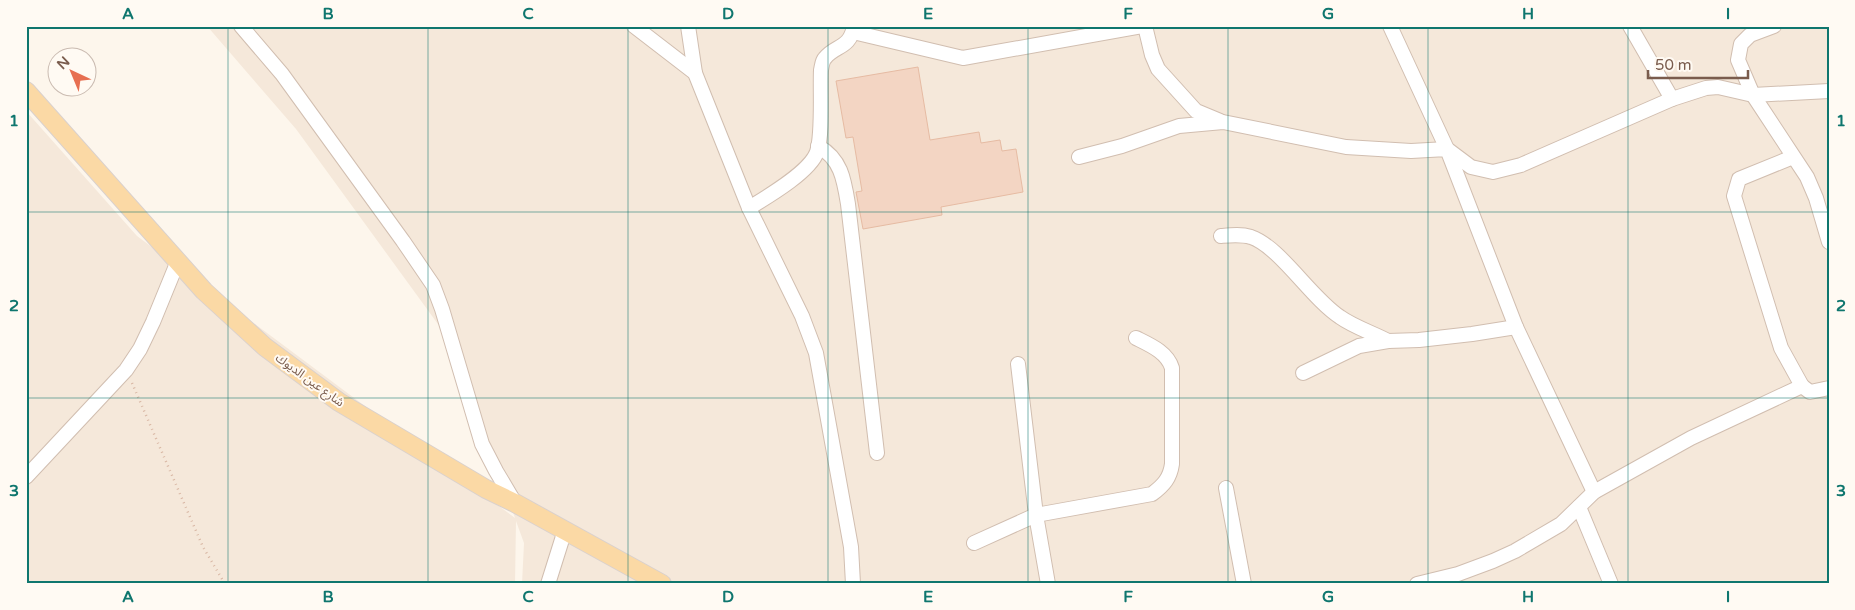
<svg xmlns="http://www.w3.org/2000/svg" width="1855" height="610" font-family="'Varela Round','Noto Sans Arabic',sans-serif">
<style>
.residential{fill:#f5e8da}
.building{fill:#f3d5c3;stroke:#e6bba3}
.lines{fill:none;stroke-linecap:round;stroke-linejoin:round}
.minor-casing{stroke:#d1beb0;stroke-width:16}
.major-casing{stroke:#dad1cd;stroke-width:20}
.path{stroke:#d9b8a5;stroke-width:2.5;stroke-dasharray:1 4;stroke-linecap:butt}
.minor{stroke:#fff;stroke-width:14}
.major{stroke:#fbd9a5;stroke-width:18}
.grid{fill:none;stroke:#0f766e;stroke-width:1;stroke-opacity:0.55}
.labels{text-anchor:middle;stroke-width:4;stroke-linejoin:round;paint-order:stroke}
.street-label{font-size:12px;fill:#7a5c4d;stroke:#fffaf3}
.neatline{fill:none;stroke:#0f766e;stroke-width:2}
.grid-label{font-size:16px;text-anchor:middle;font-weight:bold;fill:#0f766e}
</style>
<rect width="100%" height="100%" fill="#fdf6ec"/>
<path class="residential" d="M207,26H1829V584H522L524,543L516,521L515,584H26V111L137,236L515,518L459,353L296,129Z"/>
<path class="building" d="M918,67L930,140L979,132L981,143L1000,140L1002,151L1016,149L1023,192L941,207L942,215L863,229L856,192L862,191L853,137L846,138L836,81Z"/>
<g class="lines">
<defs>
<g id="minor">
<path d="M241,26L282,74L403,241L433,285L442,309L482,444L496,471L515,503"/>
<path d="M634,26L695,73L749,208"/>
<path d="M688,26L695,73"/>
<path d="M1145,26L1152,55L1158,69L1196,111L1220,121"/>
<path d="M1390,26L1447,149L1471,167L1493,172L1521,165L1672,99L1706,88L1718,87L1753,95L1829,91"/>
<path d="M1630,26L1672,99"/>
<path d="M1774,26L1750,35L1741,44L1738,60L1753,95L1807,177L1816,198L1829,242"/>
<path d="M853,32L963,58L1142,26"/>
<path d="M818,146C841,159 844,179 848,204L877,453"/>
<path d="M1079,157L1122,146L1179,126L1223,122L1346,147L1411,151L1447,149L1516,327L1594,492"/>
<path d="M1793,157L1739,179L1734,196L1781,348L1802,386"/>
<path d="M1221,236C1232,235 1241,234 1251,237C1280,247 1311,298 1340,317C1354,327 1373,333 1388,341"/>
<path d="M1018,364L1036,515L1048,584"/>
<path d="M1303,373L1359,346L1388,341L1419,340L1472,334L1516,327"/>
<path d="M26,477L126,370L140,349L153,322L178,261"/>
<path d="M1226,488L1244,584"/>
<path d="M1579,507L1611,584"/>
<path d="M974,543L1036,515L1152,494C1164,485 1170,478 1172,464V368C1167,352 1150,345 1136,338"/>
<path d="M548,584L565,530"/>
<path d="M853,584L851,547L816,353L802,316L749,208C767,197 810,172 817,152C823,134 820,91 821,70C822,66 822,61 825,58C835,45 850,49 854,26"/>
<path d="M1417,584L1458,574L1493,561L1515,551L1561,524L1594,492L1691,438L1802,386L1810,392L1829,388"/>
</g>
<path id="major" d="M26,91L204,291L265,347L339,402L486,489L515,503L662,584"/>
</defs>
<use href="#minor" class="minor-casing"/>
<use href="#major" class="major-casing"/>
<path class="path" d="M132,383L203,547L225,584"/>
<use href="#minor" class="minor"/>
<use href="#major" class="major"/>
</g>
<path class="grid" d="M228,26V584M428,26V584M628,26V584M828,26V584M1028,26V584M1228,26V584M1428,26V584M1628,26V584M26,212H1829M26,398H1829"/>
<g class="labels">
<g class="street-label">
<text transform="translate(310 380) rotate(36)" y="4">شارع عين الديوك</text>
</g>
</g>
<rect width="1855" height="610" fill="none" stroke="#fffaf3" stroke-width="55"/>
<g transform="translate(72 72) rotate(316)"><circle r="24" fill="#fffaf3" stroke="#cabbb1"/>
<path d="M0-4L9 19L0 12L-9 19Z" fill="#e76f51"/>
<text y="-8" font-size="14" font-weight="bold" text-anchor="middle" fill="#7a5c4d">N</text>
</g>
<path d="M1648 70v8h100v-8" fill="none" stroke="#7a5c4d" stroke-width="2.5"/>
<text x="1655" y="70" font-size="15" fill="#7a5c4d" stroke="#fffaf3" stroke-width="4" paint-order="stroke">50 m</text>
<rect x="28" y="28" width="1800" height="554" class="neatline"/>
<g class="grid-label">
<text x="128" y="19">A</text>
<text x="328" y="19">B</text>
<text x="528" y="19">C</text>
<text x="728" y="19">D</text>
<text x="928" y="19">E</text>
<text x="1128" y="19">F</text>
<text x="1328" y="19">G</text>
<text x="1528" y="19">H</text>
<text x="1728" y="19">I</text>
<text x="14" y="126">1</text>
<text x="1841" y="126">1</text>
<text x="14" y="311">2</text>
<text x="1841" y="311">2</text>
<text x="14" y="496">3</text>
<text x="1841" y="496">3</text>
<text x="128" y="602">A</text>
<text x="328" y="602">B</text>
<text x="528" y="602">C</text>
<text x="728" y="602">D</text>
<text x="928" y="602">E</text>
<text x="1128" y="602">F</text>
<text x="1328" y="602">G</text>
<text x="1528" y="602">H</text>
<text x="1728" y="602">I</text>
</g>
</svg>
